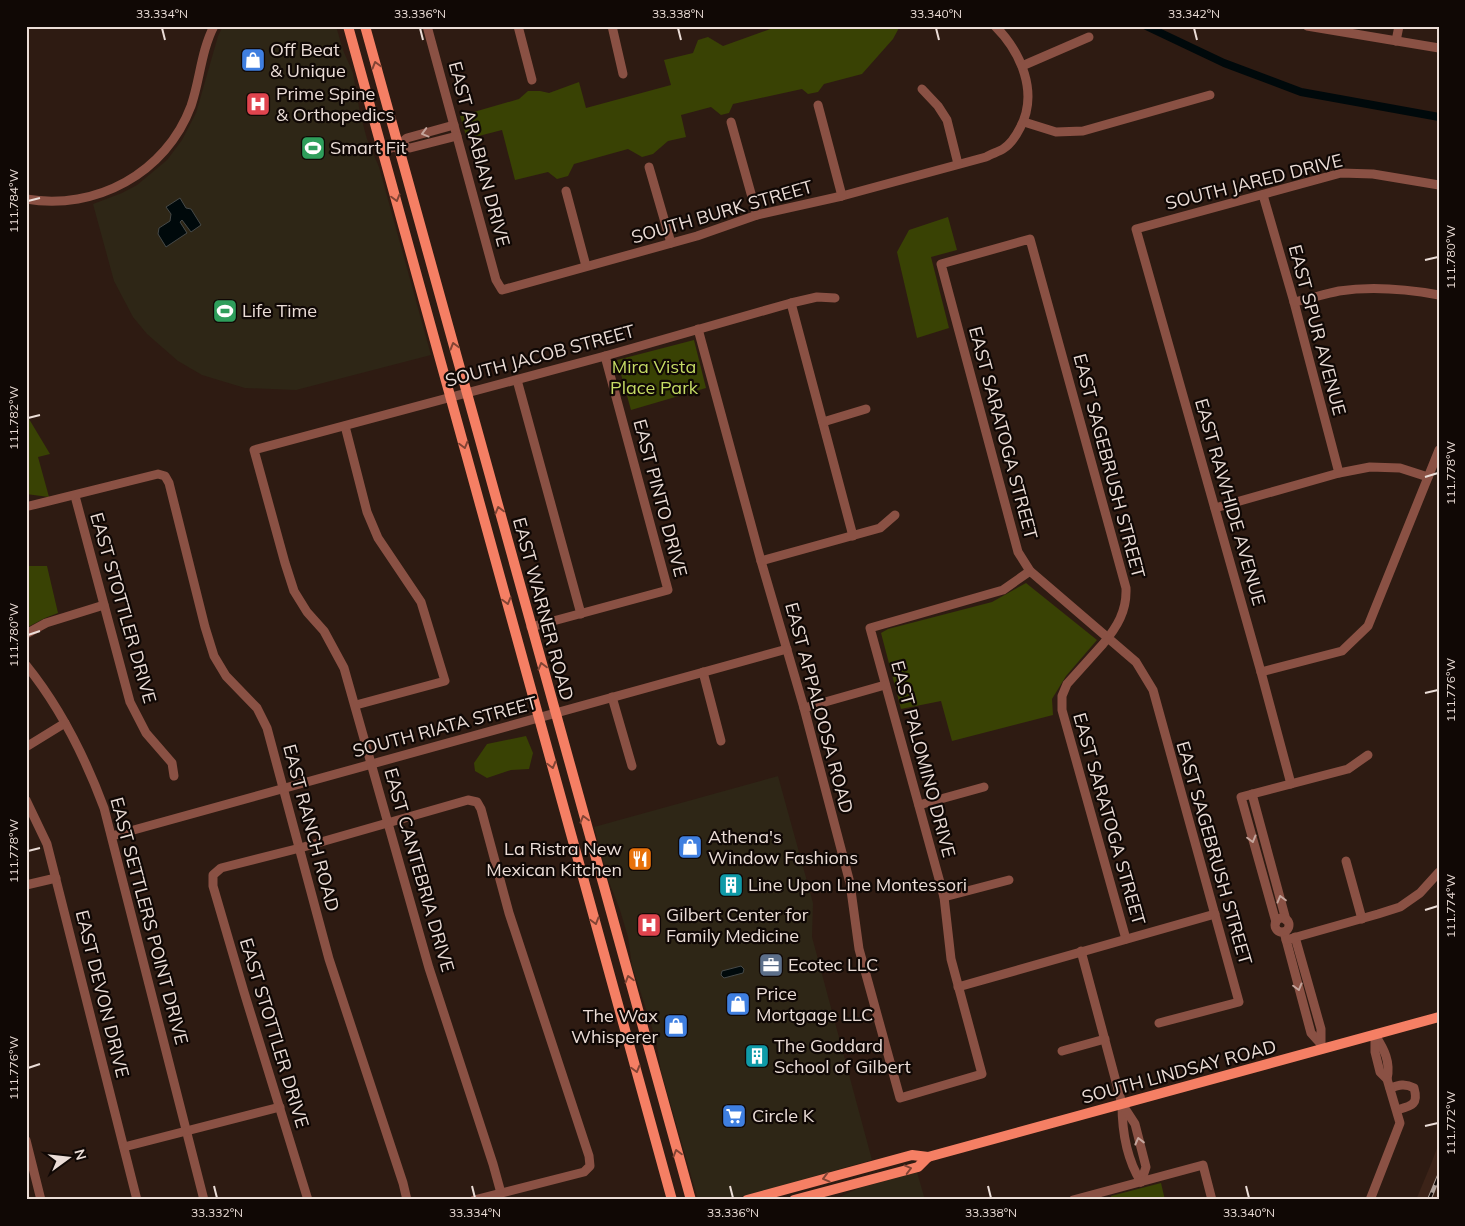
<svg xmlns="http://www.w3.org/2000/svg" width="1465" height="1226" font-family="Mulish,sans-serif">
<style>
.commercial{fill:#2e2616}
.built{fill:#3c2318}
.green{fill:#394204}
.water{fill:#00090b;stroke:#464948}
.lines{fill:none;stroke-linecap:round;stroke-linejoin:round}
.canal{stroke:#00090b;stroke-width:8}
.minor{stroke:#8a5144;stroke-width:9}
.major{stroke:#f57f64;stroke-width:10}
.rail-casing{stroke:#ae9f98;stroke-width:4.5}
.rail{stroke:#100805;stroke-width:2.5;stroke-dasharray:8;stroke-linecap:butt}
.oneway{stroke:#824434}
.oneway2{stroke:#c4a59c}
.ticks{fill:none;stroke:#ebddd7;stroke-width:2}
.labels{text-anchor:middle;stroke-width:4.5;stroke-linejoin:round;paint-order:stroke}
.poi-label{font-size:18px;fill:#ebddd7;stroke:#100805;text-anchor:start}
.street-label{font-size:18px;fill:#ebddd7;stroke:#100805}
.park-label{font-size:18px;fill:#c6dc65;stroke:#100805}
.neatline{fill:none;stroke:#ebddd7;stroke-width:2}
.ticks-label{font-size:12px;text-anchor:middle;fill:#ebddd7}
</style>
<rect width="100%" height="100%" fill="#2e1b12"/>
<g class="commercial">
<path d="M223,26H336L343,50L353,73L360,113L367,139L379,167L431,355L296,390L245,388L202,375L178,361L147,334L133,317L114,281L93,204L122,193L137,185L167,160L182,140L196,113L218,36Z"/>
<path d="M778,776L813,903L812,937L872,1160L730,1200H698L661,1071L656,1040L632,966L628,937L620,910L609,882L594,827Z"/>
<path d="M917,1172L925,1200H833L859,1188Z"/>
</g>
<path class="built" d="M1439,1143V1200H1416L1431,1164Z"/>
<g class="green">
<path d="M779,26H900L893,39L862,74L824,84L818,92L808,94L802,89L733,104L729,113L721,115L711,107L681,115L686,137L668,141L653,154L642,157L628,149L574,164L568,176L557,179L548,172L515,180L502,130L467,139L460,116L519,99L528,91H540L549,93L579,82L586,108L671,85L664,60L693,53L698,40L708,37L723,46Z"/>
<path d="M948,217L957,250L931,257L949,328L917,338L897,252L909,230Z"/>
<path d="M694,340L706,388L631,410L617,360Z"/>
<path d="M26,414L50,454L38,457L49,497L26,494Z"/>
<path d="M26,566H47L58,613L45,618L26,628Z"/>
<path d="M1026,583L1097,640L1066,676L1052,699L1053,715L952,741L941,701L901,709L881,633L888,629L992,602Z"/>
<path d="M526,736L533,753L529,769L511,770L487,778L475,771L474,763L487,744Z"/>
<path d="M1161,1183L1165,1200H1112L1111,1196Z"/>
</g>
<g class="water">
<path d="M180,198L186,208L191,209L201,225L191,232L182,220L180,222L187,233L166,247L158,234L159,228L170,221L171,214L166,207Z"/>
<path d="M741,966L744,969L743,973L724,978L721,975L722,971Z"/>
</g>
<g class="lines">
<path class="canal" d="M1146,26L1224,63L1301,92L1439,117"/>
<g class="minor">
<path d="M427,26L496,280L502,290L697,236L757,215L842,196L986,157C991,154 998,152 1003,149C1011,144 1016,136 1020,128C1039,93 1021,52 995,26"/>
<path d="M518,26L532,80"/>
<path d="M612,26L623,74"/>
<path d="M1307,26L1439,48"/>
<path d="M1396,41L1399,26"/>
<path d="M1022,66L1089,37"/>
<path d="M922,89L938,106L947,120L958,164"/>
<path d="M818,105L842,196"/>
<path d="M731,122L757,215"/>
<path d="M1024,122L1056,132L1083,131L1210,95"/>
<path d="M399,145L410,148L457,136"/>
<path d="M383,151L399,145L407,138L454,125"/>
<path d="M649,167L671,243"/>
<path d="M566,191L586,266"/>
<path d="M1263,195L1294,302L1339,473"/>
<path d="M26,199C96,211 166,173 191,106C200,80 201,51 214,26"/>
<path d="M1294,302C1309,299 1324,294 1339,291C1372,286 1406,289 1439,295"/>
<path d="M791,303L853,536"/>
<path d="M698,329L761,561L804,708L850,883L859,949L900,1098L982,1074L951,959L944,897L870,628L1003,590L1030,571"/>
<path d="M517,380L581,614"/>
<path d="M823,422L866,409"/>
<path d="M345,426L367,512L378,538L421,602L445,681L356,705"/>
<path d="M75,496L130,702L146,733L172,763L174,776"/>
<path d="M29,506L158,474L165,476L169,483L205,627L214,656L226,676L257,708L267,728L329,959L403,1183L407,1200"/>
<path d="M1215,508L1339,473L1370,467L1400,468L1428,477"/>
<path d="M761,561L880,528L895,515"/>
<path d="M531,627L668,590L605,356"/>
<path d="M26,634L46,623L104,605"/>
<path d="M26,665C60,707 85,757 104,808L204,1200"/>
<path d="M703,672L721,741"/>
<path d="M1261,672L1342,651L1368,626L1439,450"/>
<path d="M612,697L632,766"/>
<path d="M804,708L885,685"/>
<path d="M26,747L65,723"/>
<path d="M1291,784L1261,672L1136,229L1341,173L1373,174L1439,185"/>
<path d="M1252,794L1286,920"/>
<path d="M26,800L47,844L137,1200"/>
<path d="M919,805L984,787"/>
<path d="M112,836L787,649"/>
<path d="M1346,861L1362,919"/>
<path d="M26,885L56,878"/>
<path d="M944,897L1009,880"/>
<circle cx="1282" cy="925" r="7"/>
<path d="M1276,922L1241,797L1348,769L1368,755"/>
<path d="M1284,932L1311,1033L1320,1043"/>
<path d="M1295,937L1321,1029V1046"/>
<path d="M1126,939L1062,710V696L1067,684L1103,644C1117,627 1127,611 1126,588L1030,239L941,264L1018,552L1030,571L1136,662L1153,690L1239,1002L1159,1023"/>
<path d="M1286,940L1378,914L1400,907L1420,893L1439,872"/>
<path d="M1081,951L1122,1104C1122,1131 1126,1158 1141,1182"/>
<path d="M958,987L1215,914"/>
<path d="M1375,1035C1384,1049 1391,1062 1387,1079"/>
<path d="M1062,1051L1105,1039"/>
<path d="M1390,1088C1399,1085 1405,1083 1414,1088C1419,1105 1411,1106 1397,1110"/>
<path d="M1122,1104L1135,1124L1146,1167L1141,1182"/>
<path d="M26,1140L41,1200"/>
<path d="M124,1147L280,1107"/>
<path d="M501,1193L493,1164L429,968L344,668L324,631L307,612L294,591L285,563L254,450L605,356L791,303L817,297L835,298"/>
<path d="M308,1200L244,992L213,886V875L221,868L300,848L468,800L477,802L481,809L509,913L589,1156L590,1166L584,1172L474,1200"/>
<path d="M1073,1200L1203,1165L1212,1200"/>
<path d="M1370,1200L1400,1123L1387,1079L1380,1072L1375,1052V1035"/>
</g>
<g class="major">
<path d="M348,26L672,1200"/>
<path d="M365,26L691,1200"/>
<path d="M747,1200L912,1155L928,1157L1439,1017"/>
<path d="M794,1200L918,1167L928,1157"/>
</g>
<defs>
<path id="rail" d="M1429,1200L1439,1176"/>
</defs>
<use href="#rail" class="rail-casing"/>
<use href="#rail" class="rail"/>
</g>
<defs><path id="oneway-chevron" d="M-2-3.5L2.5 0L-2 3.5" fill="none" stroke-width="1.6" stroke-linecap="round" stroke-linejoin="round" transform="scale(1.25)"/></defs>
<g class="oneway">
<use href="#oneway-chevron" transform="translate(376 65) rotate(-106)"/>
<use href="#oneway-chevron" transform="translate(396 198) rotate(75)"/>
<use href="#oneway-chevron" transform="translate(454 346) rotate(-106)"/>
<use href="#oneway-chevron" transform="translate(464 445) rotate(75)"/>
<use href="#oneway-chevron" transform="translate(499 510) rotate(-105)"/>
<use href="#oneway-chevron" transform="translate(507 601) rotate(75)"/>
<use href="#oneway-chevron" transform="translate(542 666) rotate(-105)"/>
<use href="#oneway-chevron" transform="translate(552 765) rotate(75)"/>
<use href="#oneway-chevron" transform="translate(584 819) rotate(-106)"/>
<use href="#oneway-chevron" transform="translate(595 921) rotate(74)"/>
<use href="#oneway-chevron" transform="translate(629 979) rotate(-106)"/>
<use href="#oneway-chevron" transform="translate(636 1069) rotate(75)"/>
<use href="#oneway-chevron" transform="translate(677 1153) rotate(-106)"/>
<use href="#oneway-chevron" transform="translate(908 1169) rotate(-15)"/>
<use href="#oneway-chevron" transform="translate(826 1178) rotate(165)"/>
</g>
<g class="oneway2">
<use href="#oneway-chevron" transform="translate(425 133) rotate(165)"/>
<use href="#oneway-chevron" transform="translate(1252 839) rotate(75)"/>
<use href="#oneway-chevron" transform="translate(1281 899) rotate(-105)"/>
<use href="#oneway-chevron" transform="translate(1298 987) rotate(75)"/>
<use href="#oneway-chevron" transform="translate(1139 1141) rotate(-104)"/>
</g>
<path class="ticks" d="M162,28L165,40M420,28L423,40M678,28L681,40M936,28L939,40M1194,28L1197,40M28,201L40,198M1425,260L1438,257M28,418L40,415M1425,477L1438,473M28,635L40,631M1425,693L1438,690M28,851L40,848M1425,910L1438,906M28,1068L40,1064M1425,1126L1438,1123M214,1186L217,1198M472,1186L475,1198M730,1186L733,1198M988,1186L991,1198M1246,1186L1249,1198"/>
<defs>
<symbol id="shop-square" viewBox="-11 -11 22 22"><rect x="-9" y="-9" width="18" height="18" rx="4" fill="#3f7fe0" stroke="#100805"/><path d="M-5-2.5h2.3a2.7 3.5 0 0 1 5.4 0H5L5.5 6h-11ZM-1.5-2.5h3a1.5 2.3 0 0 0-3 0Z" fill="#fff"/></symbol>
<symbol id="hospital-square" viewBox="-11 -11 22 22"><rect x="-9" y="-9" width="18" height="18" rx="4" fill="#e0444e" stroke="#100805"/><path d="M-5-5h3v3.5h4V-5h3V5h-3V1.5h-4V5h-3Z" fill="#fff"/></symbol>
<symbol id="stadium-square" viewBox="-11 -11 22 22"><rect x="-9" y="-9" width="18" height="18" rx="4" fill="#2e9e5b" stroke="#100805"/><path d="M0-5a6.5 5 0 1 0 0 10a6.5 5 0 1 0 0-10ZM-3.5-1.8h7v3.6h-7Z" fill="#fff"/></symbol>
<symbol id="restaurant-square" viewBox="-11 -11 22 22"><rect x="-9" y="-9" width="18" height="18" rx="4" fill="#e8710a" stroke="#100805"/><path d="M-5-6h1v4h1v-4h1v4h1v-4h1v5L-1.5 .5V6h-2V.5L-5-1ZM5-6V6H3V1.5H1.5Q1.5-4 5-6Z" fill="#fff"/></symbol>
<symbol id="building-square" viewBox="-11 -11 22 22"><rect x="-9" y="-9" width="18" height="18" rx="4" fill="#0f9aa8" stroke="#100805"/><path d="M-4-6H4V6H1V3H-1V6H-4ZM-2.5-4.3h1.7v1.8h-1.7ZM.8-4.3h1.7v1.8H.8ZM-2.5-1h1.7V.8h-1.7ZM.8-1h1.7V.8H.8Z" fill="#fff"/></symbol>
<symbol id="office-square" viewBox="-11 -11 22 22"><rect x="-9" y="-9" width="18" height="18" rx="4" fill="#5c6f8a" stroke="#100805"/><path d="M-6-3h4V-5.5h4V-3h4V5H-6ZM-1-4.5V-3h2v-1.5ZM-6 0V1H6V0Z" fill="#fff"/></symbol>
<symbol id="supermarket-square" viewBox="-11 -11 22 22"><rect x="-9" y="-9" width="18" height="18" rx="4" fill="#3f7fe0" stroke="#100805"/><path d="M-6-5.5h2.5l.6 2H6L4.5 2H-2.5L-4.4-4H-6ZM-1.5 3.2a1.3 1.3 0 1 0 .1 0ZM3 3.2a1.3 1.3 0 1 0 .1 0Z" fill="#fff"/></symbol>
</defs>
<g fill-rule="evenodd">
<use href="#shop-square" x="239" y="46" width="28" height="28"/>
<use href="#hospital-square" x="244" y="90" width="28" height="28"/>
<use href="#stadium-square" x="299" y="134" width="28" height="28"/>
<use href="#stadium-square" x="211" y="297" width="28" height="28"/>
<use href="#shop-square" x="676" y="833" width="28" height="28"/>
<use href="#restaurant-square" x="626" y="845" width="28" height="28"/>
<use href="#building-square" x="717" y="871" width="28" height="28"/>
<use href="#hospital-square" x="635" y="911" width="28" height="28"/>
<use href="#office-square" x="757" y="951" width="28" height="28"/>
<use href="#shop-square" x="724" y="990" width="28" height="28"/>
<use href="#shop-square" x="662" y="1012" width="28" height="28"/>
<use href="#building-square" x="743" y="1042" width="28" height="28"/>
<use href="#supermarket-square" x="720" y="1102" width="28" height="28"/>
</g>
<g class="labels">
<g class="poi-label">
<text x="270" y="56">Off Beat<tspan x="270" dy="21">&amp; Unique</tspan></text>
<text x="276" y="100">Prime Spine<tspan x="276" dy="21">&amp; Orthopedics</tspan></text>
<text x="330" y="154">Smart Fit</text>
<text x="242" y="317">Life Time</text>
<text x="708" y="843">Athena's<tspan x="708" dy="21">Window Fashions</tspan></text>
<text x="622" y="855" text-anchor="end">La Ristra New<tspan x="622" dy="21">Mexican Kitchen</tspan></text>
<text x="748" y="891">Line Upon Line Montessori</text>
<text x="666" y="921">Gilbert Center for<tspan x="666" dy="21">Family Medicine</tspan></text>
<text x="788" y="971">Ecotec LLC</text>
<text x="756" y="1000">Price<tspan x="756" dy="21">Mortgage LLC</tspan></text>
<text x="658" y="1022" text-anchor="end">The Wax<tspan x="658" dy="21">Whisperer</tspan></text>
<text x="774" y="1052">The Goddard<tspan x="774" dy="21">School of Gilbert</tspan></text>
<text x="752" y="1122">Circle K</text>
</g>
<g class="street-label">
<text transform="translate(479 154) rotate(75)" y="6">EAST ARABIAN DRIVE</text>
<text transform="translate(1254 182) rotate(-14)" y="6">SOUTH JARED DRIVE</text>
<text transform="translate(722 212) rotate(-16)" y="6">SOUTH BURK STREET</text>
<text transform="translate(1317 330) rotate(75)" y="6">EAST SPUR AVENUE</text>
<text transform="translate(540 356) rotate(-15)" y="6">SOUTH JACOB STREET</text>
<text transform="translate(1003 433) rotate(75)" y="6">EAST SARATOGA STREET</text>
<text transform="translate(1109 466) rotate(75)" y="6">EAST SAGEBRUSH STREET</text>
<text transform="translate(660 498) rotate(75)" y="6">EAST PINTO DRIVE</text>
<text transform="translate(1230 502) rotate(74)" y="6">EAST RAWHIDE AVENUE</text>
<text transform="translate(123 608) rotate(74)" y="6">EAST STOTTLER DRIVE</text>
<text transform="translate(543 609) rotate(75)" y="6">EAST WARNER ROAD</text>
<text transform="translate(819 708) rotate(75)" y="6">EAST APPALOOSA ROAD</text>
<text transform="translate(445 727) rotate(-15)" y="6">SOUTH RIATA STREET</text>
<text transform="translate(923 759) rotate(75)" y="6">EAST PALOMINO DRIVE</text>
<text transform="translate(1109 819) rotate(74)" y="6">EAST SARATOGA STREET</text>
<text transform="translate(311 828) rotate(75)" y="6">EAST RANCH ROAD</text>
<text transform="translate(1214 853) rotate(74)" y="6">EAST SAGEBRUSH STREET</text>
<text transform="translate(419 870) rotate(74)" y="6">EAST CANTEBRIA DRIVE</text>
<text transform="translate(149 921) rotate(75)" y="6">EAST SETTLERS POINT DRIVE</text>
<text transform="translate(102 994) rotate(76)" y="6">EAST DEVON DRIVE</text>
<text transform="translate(274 1033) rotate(73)" y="6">EAST STOTTLER DRIVE</text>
<text transform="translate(1179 1072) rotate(-15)" y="6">SOUTH LINDSAY ROAD</text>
</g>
<g class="park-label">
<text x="654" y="373">Mira Vista<tspan x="654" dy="21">Place Park</tspan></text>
</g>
</g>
<rect width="1465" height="1226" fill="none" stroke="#100805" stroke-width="55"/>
<g transform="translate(68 1158) rotate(75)" stroke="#100805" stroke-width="4" paint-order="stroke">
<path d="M0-4L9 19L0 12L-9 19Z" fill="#ebddd7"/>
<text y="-8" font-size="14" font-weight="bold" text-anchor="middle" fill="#ebddd7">N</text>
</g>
<rect x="28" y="28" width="1410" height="1170" class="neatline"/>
<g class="ticks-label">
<text x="162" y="18">33.334°N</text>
<text x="420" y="18">33.336°N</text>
<text x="678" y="18">33.338°N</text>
<text x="936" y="18">33.340°N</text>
<text x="1194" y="18">33.342°N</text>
<text transform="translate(14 201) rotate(-90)" y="4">111.784°W</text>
<text transform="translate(1451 257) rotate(-90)" y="4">111.780°W</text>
<text transform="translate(14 418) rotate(-90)" y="4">111.782°W</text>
<text transform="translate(1451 473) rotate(-90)" y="4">111.778°W</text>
<text transform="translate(14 635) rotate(-90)" y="4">111.780°W</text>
<text transform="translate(1451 690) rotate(-90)" y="4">111.776°W</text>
<text transform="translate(14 851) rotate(-90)" y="4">111.778°W</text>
<text transform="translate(1451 906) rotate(-90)" y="4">111.774°W</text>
<text transform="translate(14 1068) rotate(-90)" y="4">111.776°W</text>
<text transform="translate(1451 1123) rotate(-90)" y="4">111.772°W</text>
<text x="217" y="1217">33.332°N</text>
<text x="475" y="1217">33.334°N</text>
<text x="733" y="1217">33.336°N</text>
<text x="991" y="1217">33.338°N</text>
<text x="1249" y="1217">33.340°N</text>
</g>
</svg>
